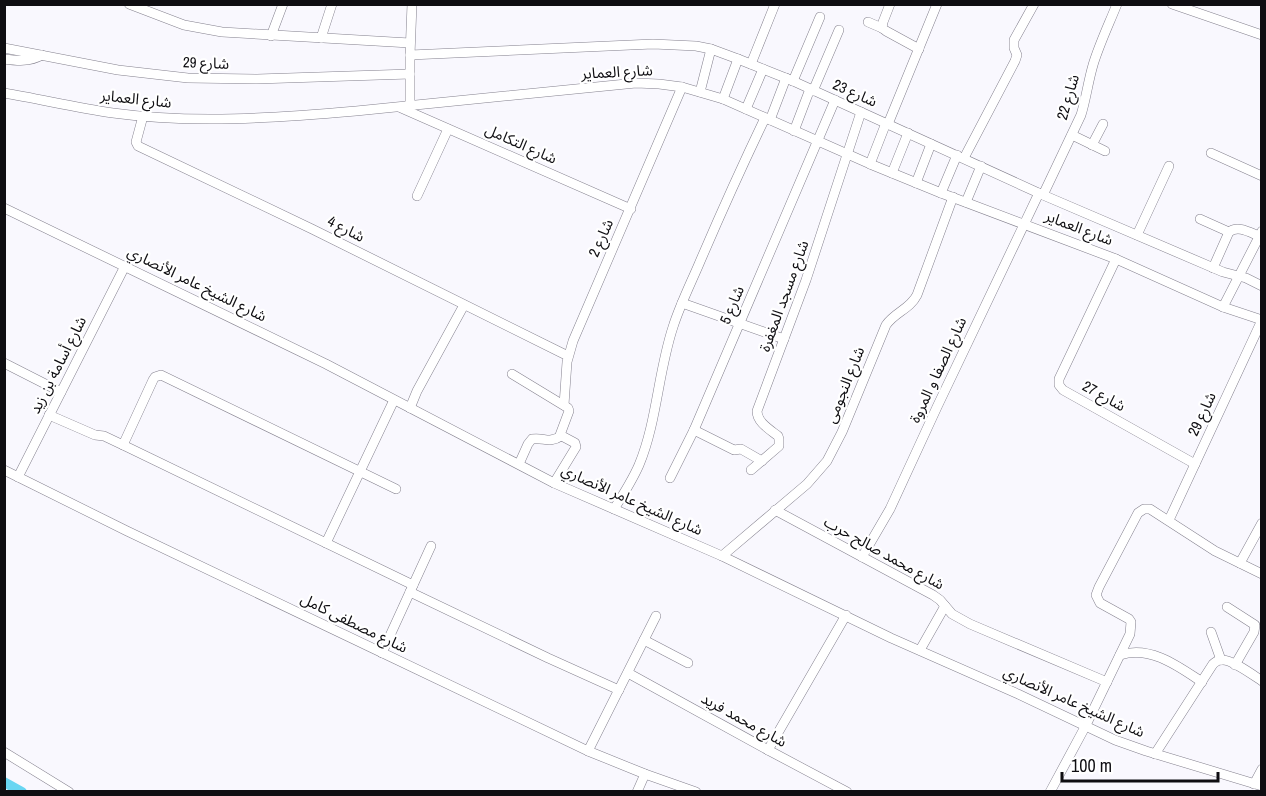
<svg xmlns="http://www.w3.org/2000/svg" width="1266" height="796" font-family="'Archivo Narrow','Noto Sans Arabic',sans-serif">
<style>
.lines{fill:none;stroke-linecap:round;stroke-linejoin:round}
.canal{stroke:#69d6f2;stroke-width:10}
.street-casing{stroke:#84818e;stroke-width:10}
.street{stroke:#fff;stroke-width:9}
.labels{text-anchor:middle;stroke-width:4.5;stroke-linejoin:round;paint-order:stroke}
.street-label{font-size:15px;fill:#0f0e12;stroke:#fff}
</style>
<rect width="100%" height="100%" fill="#f9f8fe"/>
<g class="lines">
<path class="canal" d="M4,782L22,792"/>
<defs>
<g id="street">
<path d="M129,4L184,25L222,32L410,43"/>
<path d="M890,4L883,22L882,28L886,31L919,49"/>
<path d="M1172,4L1262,35"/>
<path d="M868,22L882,28"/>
<path d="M271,36L283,4"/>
<path d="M321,38L332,4"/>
<path d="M4,48L118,70L188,78L257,79L410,74"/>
<path d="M410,55L653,44L696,46L711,49L738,59L793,81L1043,195L1223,272L1246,278L1262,286"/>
<path d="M4,59C18,61 29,62 42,55"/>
<path d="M751,64L775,4"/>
<path d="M793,81L820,17"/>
<path d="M813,91L839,30"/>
<path d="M700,92L711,49"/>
<path d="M4,93C40,99 77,108 113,113C193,124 275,118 356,111L636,83L659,84L682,87L723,99L870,164L941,193L1116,259L1223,307L1262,320"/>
<path d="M723,99L738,59"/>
<path d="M410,106V55L412,4"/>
<path d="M401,108L631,209"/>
<path d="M746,109L763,69"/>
<path d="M143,116L136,142L138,146L312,229L568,356"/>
<path d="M770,120L786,78"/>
<path d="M888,124L937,4"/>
<path d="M794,131L810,89"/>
<path d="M1072,135L1105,151"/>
<path d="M1092,145L1103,124"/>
<path d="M1211,153L1262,176"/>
<path d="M964,158L1015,61L1017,55L1014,48V40L1034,4"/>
<path d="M870,164L886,123"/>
<path d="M892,173L908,133"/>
<path d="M916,183L931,144"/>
<path d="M941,193L957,155"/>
<path d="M1043,195L1081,115C1086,99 1088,82 1093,65C1099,45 1109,24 1117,4"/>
<path d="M417,196L448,129"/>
<path d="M966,202L981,166"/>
<path d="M4,208L326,364L554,483L722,556L891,638L1018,694L1115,740L1146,751L1262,786"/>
<path d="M1200,219L1229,232"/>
<path d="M1137,235L1169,166"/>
<path d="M1116,259L1059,379V385L1063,390L1195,464"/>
<path d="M1213,268L1229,232C1238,225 1249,232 1259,236"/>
<path d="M682,303L784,339"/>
<path d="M1223,307L1262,231"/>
<path d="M4,363L61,392"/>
<path d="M512,374L568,408L569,411L560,435L575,443L576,447L554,483"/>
<path d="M564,405L567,362L573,341L682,87"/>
<path d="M410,408L417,391L464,305"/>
<path d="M49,415L95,435L104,436L123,445L413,585"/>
<path d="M694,430L734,450L741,449L762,461"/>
<path d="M123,445L153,380L155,377L161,375L396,489"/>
<path d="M519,464L528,444L532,439C544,437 549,444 561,436"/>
<path d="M4,470L127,531L588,751L645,774L696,792"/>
<path d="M751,470L779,446V439L778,436C769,429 757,422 757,411L806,280L861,112"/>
<path d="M18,477L125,266"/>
<path d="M670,478L694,430L835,100"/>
<path d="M614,509C623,495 632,481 639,465C657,422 658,372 673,327C680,305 690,285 699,264C720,215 742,166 765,118"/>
<path d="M775,510L933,595L940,600L952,614L970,624L1107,682"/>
<path d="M1169,520L1262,320"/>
<path d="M326,543L394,400"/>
<path d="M722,556L807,484L827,461L842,432L886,325C895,312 910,309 917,295L953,197"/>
<path d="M862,557L890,509L937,407L1039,193"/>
<path d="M1240,563L1262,523"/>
<path d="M410,592L548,658L619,690"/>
<path d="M1227,607L1255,625L1254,632L1235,665"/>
<path d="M1211,632L1221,660"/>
<path d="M644,640L688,663"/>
<path d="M920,650L945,606"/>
<path d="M382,653L431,546"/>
<path d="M1120,655C1150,645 1178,666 1202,682"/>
<path d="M628,673L768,750L847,792"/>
<path d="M768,750L846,615"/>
<path d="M588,751L656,616"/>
<path d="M4,752L69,792"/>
<path d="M1155,754L1213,664C1217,661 1217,660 1222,660C1231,659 1253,675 1262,681"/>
<path d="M1254,784L1262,769"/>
<path d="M637,792L645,774"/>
<path d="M1050,792L1085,727L1130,634L1131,622L1129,619L1100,603L1096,595L1099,587L1138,513L1144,509H1150L1215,551L1262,574"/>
</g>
</defs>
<use href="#street" class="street-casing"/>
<use href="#street" class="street"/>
</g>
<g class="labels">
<g class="street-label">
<text transform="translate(206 63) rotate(2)" y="5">شارع 29</text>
<text transform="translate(617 72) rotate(-3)" y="5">شارع العماير</text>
<text transform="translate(855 93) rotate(24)" y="5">شارع 23</text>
<text transform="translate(1068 97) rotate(-74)" y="5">شارع 22</text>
<text transform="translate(136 99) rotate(6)" y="5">شارع العماير</text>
<text transform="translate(521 144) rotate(24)" y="5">شارع التكامل</text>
<text transform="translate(1079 228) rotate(21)" y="5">شارع العماير</text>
<text transform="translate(346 229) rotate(27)" y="5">شارع 4</text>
<text transform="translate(601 238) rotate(-66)" y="5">شارع 2</text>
<text transform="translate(197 284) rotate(26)" y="5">شارع الشيخ عامر الأنصاري</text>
<text transform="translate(784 296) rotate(-70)" y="5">شارع مسجد المغفرة</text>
<text transform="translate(732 305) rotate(-67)" y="5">شارع 5</text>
<text transform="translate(58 365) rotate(-63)" y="5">شارع أسامة بن زيد</text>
<text transform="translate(938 370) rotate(-65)" y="5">شارع الصفا و المروة</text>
<text transform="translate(845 385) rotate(-68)" y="5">شارع النجومى</text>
<text transform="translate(1104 396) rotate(29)" y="5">شارع 27</text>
<text transform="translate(1202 414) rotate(-65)" y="5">شارع 29</text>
<text transform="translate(632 500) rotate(24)" y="5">شارع الشيخ عامر الأنصاري</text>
<text transform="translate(884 553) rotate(29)" y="5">شارع محمد صالح حرب</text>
<text transform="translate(354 623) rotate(26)" y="5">شارع مصطفى كامل</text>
<text transform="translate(1074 702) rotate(24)" y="5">شارع الشيخ عامر الأنصاري</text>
<text transform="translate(744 720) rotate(29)" y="5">شارع محمد فريد</text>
</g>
</g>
<rect width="1266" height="796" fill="none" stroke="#0f0e12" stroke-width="12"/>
<path d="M1062 772v9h156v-9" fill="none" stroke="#0f0e12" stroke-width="3"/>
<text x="1071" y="772" font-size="18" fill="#0f0e12" stroke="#ffffff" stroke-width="4.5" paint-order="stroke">100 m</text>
</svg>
